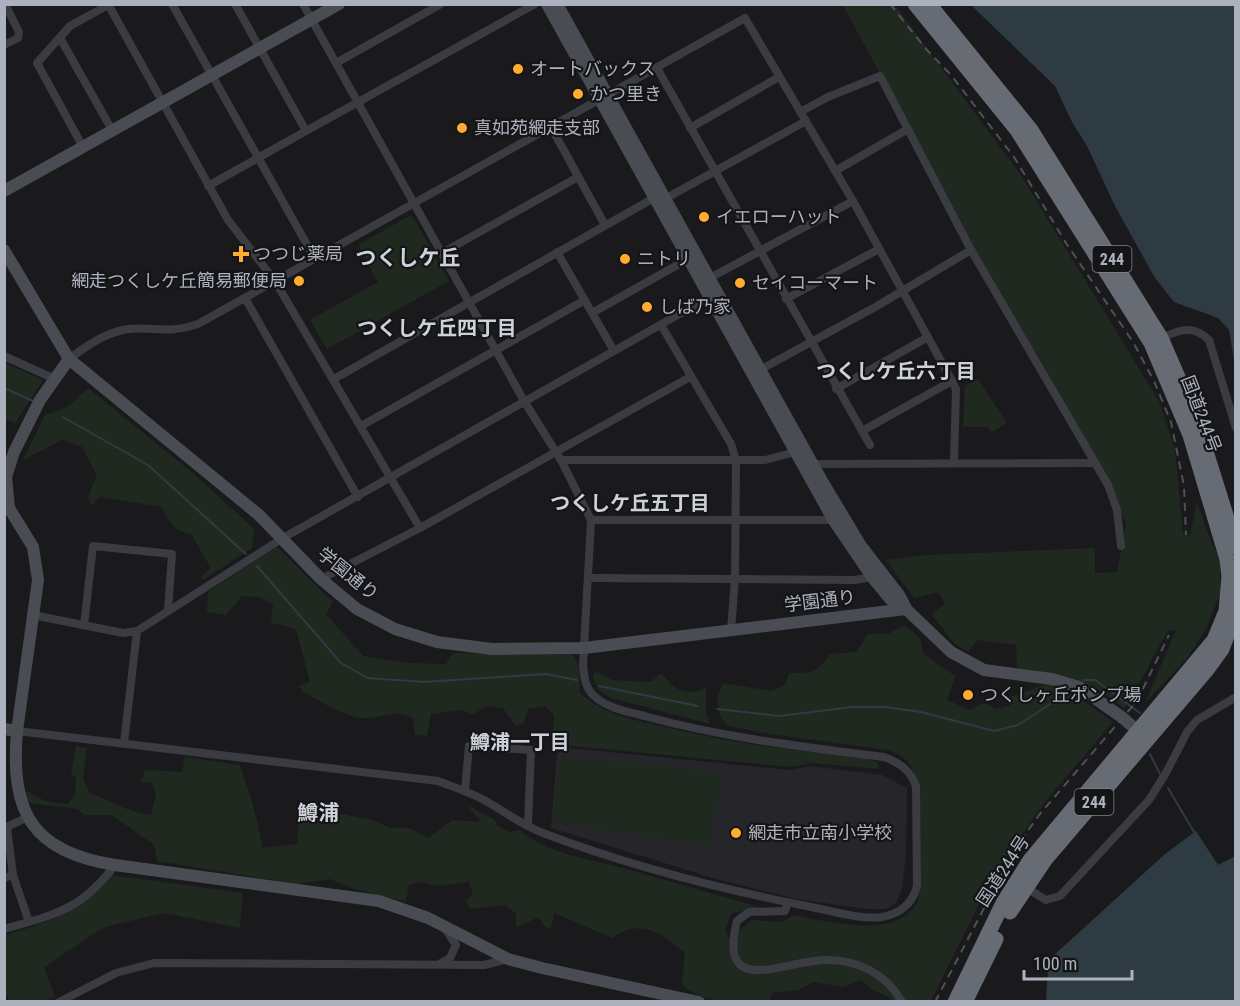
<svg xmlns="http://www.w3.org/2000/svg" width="1240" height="1006" font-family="'Roboto Condensed','Noto Sans JP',sans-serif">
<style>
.built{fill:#26262a}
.green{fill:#1f2920}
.water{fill:#2e3b43}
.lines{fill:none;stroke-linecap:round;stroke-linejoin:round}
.stream{stroke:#2e3b43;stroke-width:2}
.street{stroke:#3b3c42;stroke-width:8}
.secondary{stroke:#494c52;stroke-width:12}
.highway{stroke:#666b74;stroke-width:15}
.rail{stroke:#4e5157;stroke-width:2;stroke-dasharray:8 6;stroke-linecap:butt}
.poi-dot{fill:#ffac30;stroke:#151518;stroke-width:2}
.labels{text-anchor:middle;stroke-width:4.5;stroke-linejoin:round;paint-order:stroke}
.shield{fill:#151518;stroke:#7f838c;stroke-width:1.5}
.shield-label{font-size:16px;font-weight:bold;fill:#acb2bd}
.poi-label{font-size:18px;fill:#acb2bd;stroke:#151518;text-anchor:start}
.street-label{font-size:18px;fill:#acb2bd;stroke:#151518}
.neighbourhood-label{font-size:20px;font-weight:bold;fill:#cdd1d9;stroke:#151518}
.quarter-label{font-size:21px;font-weight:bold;fill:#cdd1d9;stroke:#151518}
</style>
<rect width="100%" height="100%" fill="#1a1a1d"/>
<path class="built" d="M569,748L790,770L810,766L882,775L907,788L906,854L902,889L896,903L886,909H867L796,899L716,879L551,828L557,753Z"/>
<g class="green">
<path d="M843,5H895L1020,174L1159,401L1175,450L1183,534L1190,536L1197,502L1213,547L1221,557L1220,594L1207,627L1188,657L1145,703L1176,630H1168L1125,709C1087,680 1064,673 1017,669L1016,645L977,640L968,652L954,643L932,615L945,603L938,592L914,598L886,560L926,555L1095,548V573L1117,572L1126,524L1110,485L1038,356L1007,310Z"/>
<path d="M409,216L413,217L449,281L327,349L310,320L378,282L358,245Z"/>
<path d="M5,363L43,380L15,423L5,419Z"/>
<path d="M978,379L1007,423L992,432L988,427H963L965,386Z"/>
<path d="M88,388L194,474L254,529L252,548L203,580L200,577L211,568L191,534C174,531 169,522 162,507L100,497L91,506L88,497L97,475L82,447L62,440L23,460L45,415L68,407Z"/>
<path d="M277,547L333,602L326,614L363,656L407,663L446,664L453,653L573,655L579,667L580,693C605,716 637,720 669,728C732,743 795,751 860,757L878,762V769L812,763L791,767L552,744L554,715L545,706L528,709L524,723L516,726L503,708L487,706L472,715L462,710L431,714L427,736L415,735L413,718C393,708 383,719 363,718C342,716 321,701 303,692L299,686L310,682L296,629L271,623L273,605L259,597L242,596L226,615L207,612L208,592Z"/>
<path d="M904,625L920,638L923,653L955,676L947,700L970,710L984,703L996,709L1009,706L1010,697L1050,683L1074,694L1113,722L1045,802L994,874L931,1001H891L890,998L871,989L861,980L843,987L813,982L798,990L772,993L769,1001C739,1001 704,1006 682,984L685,952C659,934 643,917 612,938L554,913L551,929L544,926L539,917L516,927V914L506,905L470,909L466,901L473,894L469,882L439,886L420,882L409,885L406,902L351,888L330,879L297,884L157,861L154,845L112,815H84L78,809L28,803L22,792L27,791L45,801L68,804L75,794L76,777L71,775L76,746L87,748L83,778L89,792C103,799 137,815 151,815L156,795L152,783L141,782L145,770L182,772L185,757L240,765C249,792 259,821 262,848L297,844L299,819H330L336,813L372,820L390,828H409L429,838L452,820L481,822L467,805L495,820L497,825L509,832L520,830C550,855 586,858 623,868C669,881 715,894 761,908L732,913L725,930L729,938L752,920L782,922L794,915C823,921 882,935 906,915C910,912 916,905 918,901C923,887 919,782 912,768C907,758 897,753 887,750L771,734L728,726L720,716L717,697L723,683L771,691L785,685L789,673C810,673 818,673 830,654L856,652L868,634L890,633Z"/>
<path d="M595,671L612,680L651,682L661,673C676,690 684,697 706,688V713L710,724L611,698L599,690L593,677Z"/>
<path d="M560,756L724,773L709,846L553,823Z"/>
<path d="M112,875L243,893L240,928L164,913L104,927L44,967L55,997L44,1001H9L5,993V935C53,921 78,913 112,875Z"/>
</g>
<g class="water">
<path d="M971,5H1235V366L1229,330L1218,318L1174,302L1155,278L1115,206L1087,146L1072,122L1055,86Z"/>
<path d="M1196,831L1218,865L1235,856V1001H1046L1048,970L1053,956L1165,854Z"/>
</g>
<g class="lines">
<g class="stream">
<path d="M4,388L33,401"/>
<path d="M63,417L148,465L246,554"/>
<path d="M257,566L341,663L368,678L424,682L546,674L577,680"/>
<path d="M1083,680H1095L1140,713"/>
<path d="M599,686L698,706"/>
<path d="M717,709L779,716L852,707H885L921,712L994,731L1018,725L1067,693"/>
<path d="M1150,754L1161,776"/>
<path d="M1168,788L1194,832"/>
</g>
<g class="street">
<path d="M108,4L228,220L275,281L420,528"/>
<path d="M172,4L315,259"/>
<path d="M235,4L306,131L535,4"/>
<path d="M60,38L112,130"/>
<path d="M4,45L18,38L19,32L5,4"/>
<path d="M336,63L441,4"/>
<path d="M657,68L870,445"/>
<path d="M800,112L828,97L880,76L971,250L1108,485L1117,510L1121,546"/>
<path d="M551,127L605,225"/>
<path d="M690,128L779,77"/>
<path d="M83,147L37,63L70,26L110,4"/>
<path d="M835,171L908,129"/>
<path d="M208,186L306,131"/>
<path d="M557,252L614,351"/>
<path d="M442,253L578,177"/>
<path d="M706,280L853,201"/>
<path d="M245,298L358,497"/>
<path d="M786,299L879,249"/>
<path d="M592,313L688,259"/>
<path d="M661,325L731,444L736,460L735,579L731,630"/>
<path d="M1159,339C1178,330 1193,324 1209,340L1236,428"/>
<path d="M4,356L55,379"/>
<path d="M69,359C85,347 103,334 123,330C151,325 167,335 198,324L745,18L853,201L952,381L956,389L954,462"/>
<path d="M756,372L877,306L971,250"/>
<path d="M334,379L654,198L670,196L806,121"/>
<path d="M836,389L928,337"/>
<path d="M361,426L585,300"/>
<path d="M862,431L952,381"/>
<path d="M561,460H765L799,451"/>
<path d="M810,464L1094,463"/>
<path d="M591,520H836"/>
<path d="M589,578L855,580L872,577"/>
<path d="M321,579L420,528L690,377"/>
<path d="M33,615L123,633L137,631L283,538L713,295"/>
<path d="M84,625L93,546L172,554L168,611"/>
<path d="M17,731L438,781C453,787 469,792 484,800C504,811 522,825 543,833C629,866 720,889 811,907C833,911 860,920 882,917C900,914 913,903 917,886L916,786C910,770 900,763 884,757C804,747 726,738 648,717C631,712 607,709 593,695C585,687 584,676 583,665L591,520L561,460L524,401L303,4"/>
<path d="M124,743L137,631"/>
<path d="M465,791L469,746L531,750L528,825"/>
<path d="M4,828L28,817"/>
<path d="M7,828L13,875L29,922"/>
<path d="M4,878L13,875"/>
<path d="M1025,887L1046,900L1060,896L1149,800L1166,773L1187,732L1197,720L1236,697"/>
<path d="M788,902L785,911L749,912L737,921C717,999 783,961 824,960C856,959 886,973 902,1002"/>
<path d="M4,929C56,914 81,910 115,865"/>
<path d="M441,963L450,958L456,945L444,927"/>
<path d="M59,1002L116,973L154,963L484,965L508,959"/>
</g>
<g class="secondary">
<path d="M547,4L804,467L834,521L872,577L891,600L906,609L951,652L984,670L1052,679L1079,687L1123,718L1144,737"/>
<path d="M557,4L822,481L861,546L899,595L906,608"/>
<path d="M4,191L339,4"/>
<path d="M4,250L69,359L259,515L321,579L357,609L395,629L437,642L492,649L584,648L906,609"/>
<path d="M4,729L17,731C10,811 31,852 115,865L379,901L428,918L508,959L542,968L699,1002"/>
<path d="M17,731L38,580L33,547L9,508L6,477L14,452L40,400L69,359"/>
</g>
<g class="highway">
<path d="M915,4L1017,130L1151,343L1190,435L1227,559L1229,576L1226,611L1214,640L1030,860L1003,903L955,1002"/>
<path d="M929,4L1031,130L1161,338L1195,416L1236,547"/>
<path d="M1010,912L1045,860L1206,671L1222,649L1236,612"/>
<path d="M967,998L996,939"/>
</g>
<g class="rail">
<path d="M890,4L926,49L951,75L1014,157L1066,243L1133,342L1154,381L1171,422L1184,486L1186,535"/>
<path d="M935,1002L1015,849L1039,815L1137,701L1169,635"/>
</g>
</g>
<g class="poi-dot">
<circle cx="518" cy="69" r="6"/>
<circle cx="578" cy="94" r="6"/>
<circle cx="462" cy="128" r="6"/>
<circle cx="704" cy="217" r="6"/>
<path d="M238 245h6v6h6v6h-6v6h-6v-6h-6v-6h6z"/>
<circle cx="625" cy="259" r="6"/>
<circle cx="299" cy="281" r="6"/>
<circle cx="740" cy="283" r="6"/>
<circle cx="647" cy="307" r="6"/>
<circle cx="968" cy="695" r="6"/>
<circle cx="736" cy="833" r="6"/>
</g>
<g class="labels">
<g class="shield">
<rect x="1092.5" y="246" width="39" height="26" rx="4.5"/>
<rect x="1074.5" y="789" width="39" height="26" rx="4.5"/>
</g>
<g class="shield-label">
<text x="1112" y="265">244</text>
<text x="1094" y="808">244</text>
</g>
<g class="poi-label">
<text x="530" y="75">オートバックス</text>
<text x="590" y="100">かつ里き</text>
<text x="474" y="134">真如苑網走支部</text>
<text x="716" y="223">イエローハット</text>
<text x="253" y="260">つつじ薬局</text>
<text x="637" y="265">ニトリ</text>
<text x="287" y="287" text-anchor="end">網走つくしケ丘簡易郵便局</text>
<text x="752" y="289">セイコーマート</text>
<text x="659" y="313">しば乃家</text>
<text x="980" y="701">つくしヶ丘ポンプ場</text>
<text x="748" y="839">網走市立南小学校</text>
</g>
<g class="street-label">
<text transform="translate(1201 414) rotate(69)" y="6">国道244号</text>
<text transform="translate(348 574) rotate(39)" y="6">学園通り</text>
<text transform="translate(820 601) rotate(-7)" y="6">学園通り</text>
<text transform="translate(1003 871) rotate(-57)" y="6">国道244号</text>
</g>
<g class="neighbourhood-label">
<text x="437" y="335">つくしケ丘四丁目</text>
<text x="896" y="378">つくしケ丘六丁目</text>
<text x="630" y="510">つくしケ丘五丁目</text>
<text x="520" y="749">鱒浦一丁目</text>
</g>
<g class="quarter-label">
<text x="408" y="265">つくしケ丘</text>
<text x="318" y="820">鱒浦</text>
</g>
</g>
<rect width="1240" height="1006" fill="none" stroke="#acb2bd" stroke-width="12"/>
<path d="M1024 970v9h108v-9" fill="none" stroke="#acb2bd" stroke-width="3"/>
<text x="1033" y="970" font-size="18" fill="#acb2bd" stroke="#151518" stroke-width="4.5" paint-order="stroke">100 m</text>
</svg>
